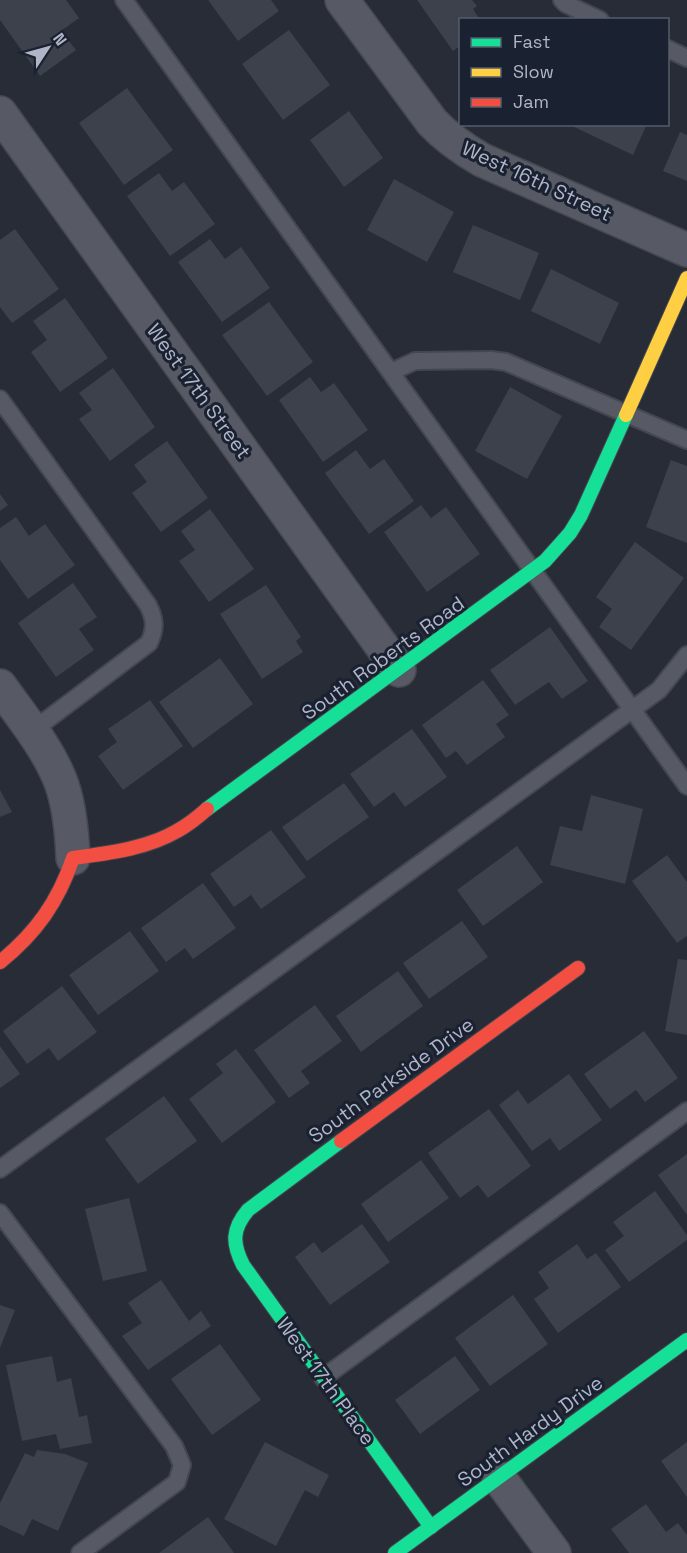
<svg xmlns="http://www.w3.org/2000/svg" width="687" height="1553" font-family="'Space Grotesk',sans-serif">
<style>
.building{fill:#3d414b}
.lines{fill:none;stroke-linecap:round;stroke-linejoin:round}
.lane-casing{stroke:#43474f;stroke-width:20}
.street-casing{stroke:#43474f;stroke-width:36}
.fast-casing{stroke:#43474f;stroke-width:16}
.slow-casing{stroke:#43474f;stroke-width:16}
.jam-casing{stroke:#43474f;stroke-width:16}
.lane{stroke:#575a64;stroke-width:16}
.street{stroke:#575a64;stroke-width:33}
.fast{stroke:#16e098;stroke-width:14}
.slow{stroke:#ffcf43;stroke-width:14}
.jam{stroke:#f24e42;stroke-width:14}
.labels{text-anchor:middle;stroke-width:6;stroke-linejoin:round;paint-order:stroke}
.street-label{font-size:20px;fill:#b0b6c8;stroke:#1a2131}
</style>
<rect width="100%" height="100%" fill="#272c36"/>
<g class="building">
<path d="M0,0H66L79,18L61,31L76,50L40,76L0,20Z"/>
<path d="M208,0H271L279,11L238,41Z"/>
<path d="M417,0H472L477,6L473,9L480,20H460V46L453,51Z"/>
<path d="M289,30L330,85L283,120L242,64Z"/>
<path d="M127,88L173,150L124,185L79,123Z"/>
<path d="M349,111L383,158L344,187L310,140Z"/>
<path d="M568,124H647L633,155Z"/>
<path d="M680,132L687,135V181L663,171Z"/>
<path d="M159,173L172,191L184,182L215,224L170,256L127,196Z"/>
<path d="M394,179L454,212L427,262L367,230Z"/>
<path d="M473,225L539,253L520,300L453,272Z"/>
<path d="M15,229L59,289L12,323L0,307V240Z"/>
<path d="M210,239L225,259L241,247L270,288L222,322L178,262Z"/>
<path d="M551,269L619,303L600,344L531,311Z"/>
<path d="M65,298L108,358L60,392L31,352L47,340L33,321Z"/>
<path d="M269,302L313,362L267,396L222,335Z"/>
<path d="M113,368L155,427L110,461L79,419L92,410L79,393Z"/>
<path d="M310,377L321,392L334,383L368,430L323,462L279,400Z"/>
<path d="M510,387L562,416L527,479L475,451Z"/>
<path d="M167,441L208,498L161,532L132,493L147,482L134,465Z"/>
<path d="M356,450L370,469L384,459L414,501L369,534L325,473Z"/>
<path d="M671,460L687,466V543L646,527Z"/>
<path d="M0,494L8,505L0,511Z"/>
<path d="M421,505L431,518L446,507L480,554L427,592L384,532Z"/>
<path d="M210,509L254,569L209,602L179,561L195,550L181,531Z"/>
<path d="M16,517L29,536L45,524L75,565L28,599L0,560V528Z"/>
<path d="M635,542L684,578L631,650L599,627L612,609L596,597Z"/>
<path d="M73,583L97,617L79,629L94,650L56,677L18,623Z"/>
<path d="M266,585L301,637L296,641L303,652L262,679L220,614Z"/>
<path d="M550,627L588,681L562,699L549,682L515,705L490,670Z"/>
<path d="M220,658L253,704L193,748L159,702Z"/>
<path d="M483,680L509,715L496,724L505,737L467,765L456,751L446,758L422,725Z"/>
<path d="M150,700L183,746L123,790L98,756L117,742L108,729Z"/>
<path d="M412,729L447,777L405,807L394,792L374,807L350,774Z"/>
<path d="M344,783L369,817L307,861L282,827Z"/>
<path d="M0,790L12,812L0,817Z"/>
<path d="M591,795L643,809L625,884L550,865L560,826L582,831Z"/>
<path d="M271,830L306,877L261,909L251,895L234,907L210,874Z"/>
<path d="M517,846L543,882L483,926L457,890Z"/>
<path d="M667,855L687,882V936L677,943L632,881Z"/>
<path d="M203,883L236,928L193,959L185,948L166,962L141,928Z"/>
<path d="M462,921L488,957L429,999L403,963Z"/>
<path d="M130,931L159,971L98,1015L69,975Z"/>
<path d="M678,959L687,960V1035L665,1031Z"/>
<path d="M398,971L423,1006L361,1052L336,1016Z"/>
<path d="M62,986L97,1032L58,1061L49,1048L27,1064L3,1031Z"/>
<path d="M315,1005L342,1041L301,1071L310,1083L289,1098L254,1050Z"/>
<path d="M644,1031L678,1078L645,1102L636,1090L610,1109L584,1074Z"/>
<path d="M0,1046L20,1074L0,1088Z"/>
<path d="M236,1049L276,1102L222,1143L189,1099L223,1073L216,1064Z"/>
<path d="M569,1074L602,1120L559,1151L550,1138L532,1151L499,1105L518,1090L528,1104Z"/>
<path d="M164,1096L197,1141L138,1184L105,1139Z"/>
<path d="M489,1109L531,1166L488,1198L478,1185L460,1198L428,1153Z"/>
<path d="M687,1154V1215L658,1175Z"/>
<path d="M421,1160L449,1198L388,1242L361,1204Z"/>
<path d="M655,1191L687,1235V1240L629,1282L605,1250L624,1236L613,1222Z"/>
<path d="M129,1198L147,1271L103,1281L85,1209Z"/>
<path d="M362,1224L390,1262L330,1305L295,1257L314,1242L322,1253Z"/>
<path d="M577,1244L587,1259L596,1253L621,1287L558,1333L534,1299L549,1288L538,1272Z"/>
<path d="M161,1280L189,1321L201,1311L211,1326L148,1370L122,1336L142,1323L128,1303Z"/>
<path d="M513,1295L548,1344L490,1386L455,1338Z"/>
<path d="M0,1305L15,1310L0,1348Z"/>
<path d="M220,1344L261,1400L212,1435L171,1379Z"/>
<path d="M52,1356L57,1382L71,1378L79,1417L87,1415L92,1443L60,1449L56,1434L22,1441L6,1365Z"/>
<path d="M455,1356L480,1390L420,1434L395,1400Z"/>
<path d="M265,1442L329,1475L318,1497L305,1490L276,1546L224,1519Z"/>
<path d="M687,1442V1497L661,1461Z"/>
<path d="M37,1450L65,1454L88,1463L58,1531L32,1519L24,1536L0,1525V1503L25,1453L34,1457Z"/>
<path d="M646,1504L666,1532L678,1523L687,1535V1553H629L611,1529Z"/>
<path d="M208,1517L234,1553H159Z"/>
</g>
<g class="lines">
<defs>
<g id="lane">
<path d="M124,0L687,786"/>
<path d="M562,0L566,4L600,20"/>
<path d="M668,49L687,58"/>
<path d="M391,372L415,361L491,360L506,362L687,440"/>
<path d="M0,399L148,605C155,619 156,628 149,643L32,731"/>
<path d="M0,1169L659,690L687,655"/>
<path d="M0,1213L174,1446L182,1465L177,1482L80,1553"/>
<path d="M323,1378L687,1111"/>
</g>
<g id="street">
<path d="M342,0L432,122C447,138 463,149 482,160L687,250"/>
<path d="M0,113L399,670"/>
<path d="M0,686C22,717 49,749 62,785C70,809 72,833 73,858"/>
<path d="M499,1478L554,1553"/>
</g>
<g id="fast">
<path d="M207,809L545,561L570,533L581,515L626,415"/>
<path d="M341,1141L248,1210C232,1229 232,1243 243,1265L431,1527"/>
<path d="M395,1553L687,1340"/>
</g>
<path id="slow" d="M626,415L687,278"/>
<g id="jam">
<path d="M0,962C36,933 58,902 73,858C108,853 146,849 177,831C188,825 198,817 207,809"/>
<path d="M341,1141L578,968"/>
</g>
</defs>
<use href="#lane" class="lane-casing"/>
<use href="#street" class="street-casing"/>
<use href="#fast" class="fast-casing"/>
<use href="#slow" class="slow-casing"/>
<use href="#jam" class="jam-casing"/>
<use href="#lane" class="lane"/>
<use href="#street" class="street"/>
<use href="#fast" class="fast"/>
<use href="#slow" class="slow"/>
<use href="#jam" class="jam"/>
</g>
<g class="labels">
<g class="street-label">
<text transform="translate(537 181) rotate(25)" y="7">West 16th Street</text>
<text transform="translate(199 391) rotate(54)" y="7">West 17th Street</text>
<text transform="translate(383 658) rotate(-36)" y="7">South Roberts Road</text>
<text transform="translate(391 1080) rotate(-36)" y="7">South Parkside Drive</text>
<text transform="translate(326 1381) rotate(54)" y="7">West 17th Place</text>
<text transform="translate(530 1431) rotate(-36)" y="7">South Hardy Drive</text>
</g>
</g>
<rect x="459" y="18" width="210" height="108" fill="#1a2131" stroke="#565d6d" stroke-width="1.5"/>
<rect x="471" y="38" width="30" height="9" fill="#16e098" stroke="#565d6d" stroke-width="1.5"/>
<text x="513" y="48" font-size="18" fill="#b0b6c8">Fast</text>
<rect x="471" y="68" width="30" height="9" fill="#ffcf43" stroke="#565d6d" stroke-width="1.5"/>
<text x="513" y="78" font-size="18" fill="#b0b6c8">Slow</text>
<rect x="471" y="98" width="30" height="9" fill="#f24e42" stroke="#565d6d" stroke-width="1.5"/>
<text x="513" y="108" font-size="18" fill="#b0b6c8">Jam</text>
<g transform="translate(48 48) rotate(54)" stroke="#1a2131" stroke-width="4.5" paint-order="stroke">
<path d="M0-4.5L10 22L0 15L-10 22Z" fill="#b0b6c8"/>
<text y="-9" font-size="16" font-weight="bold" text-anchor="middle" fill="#b0b6c8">N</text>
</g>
</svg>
